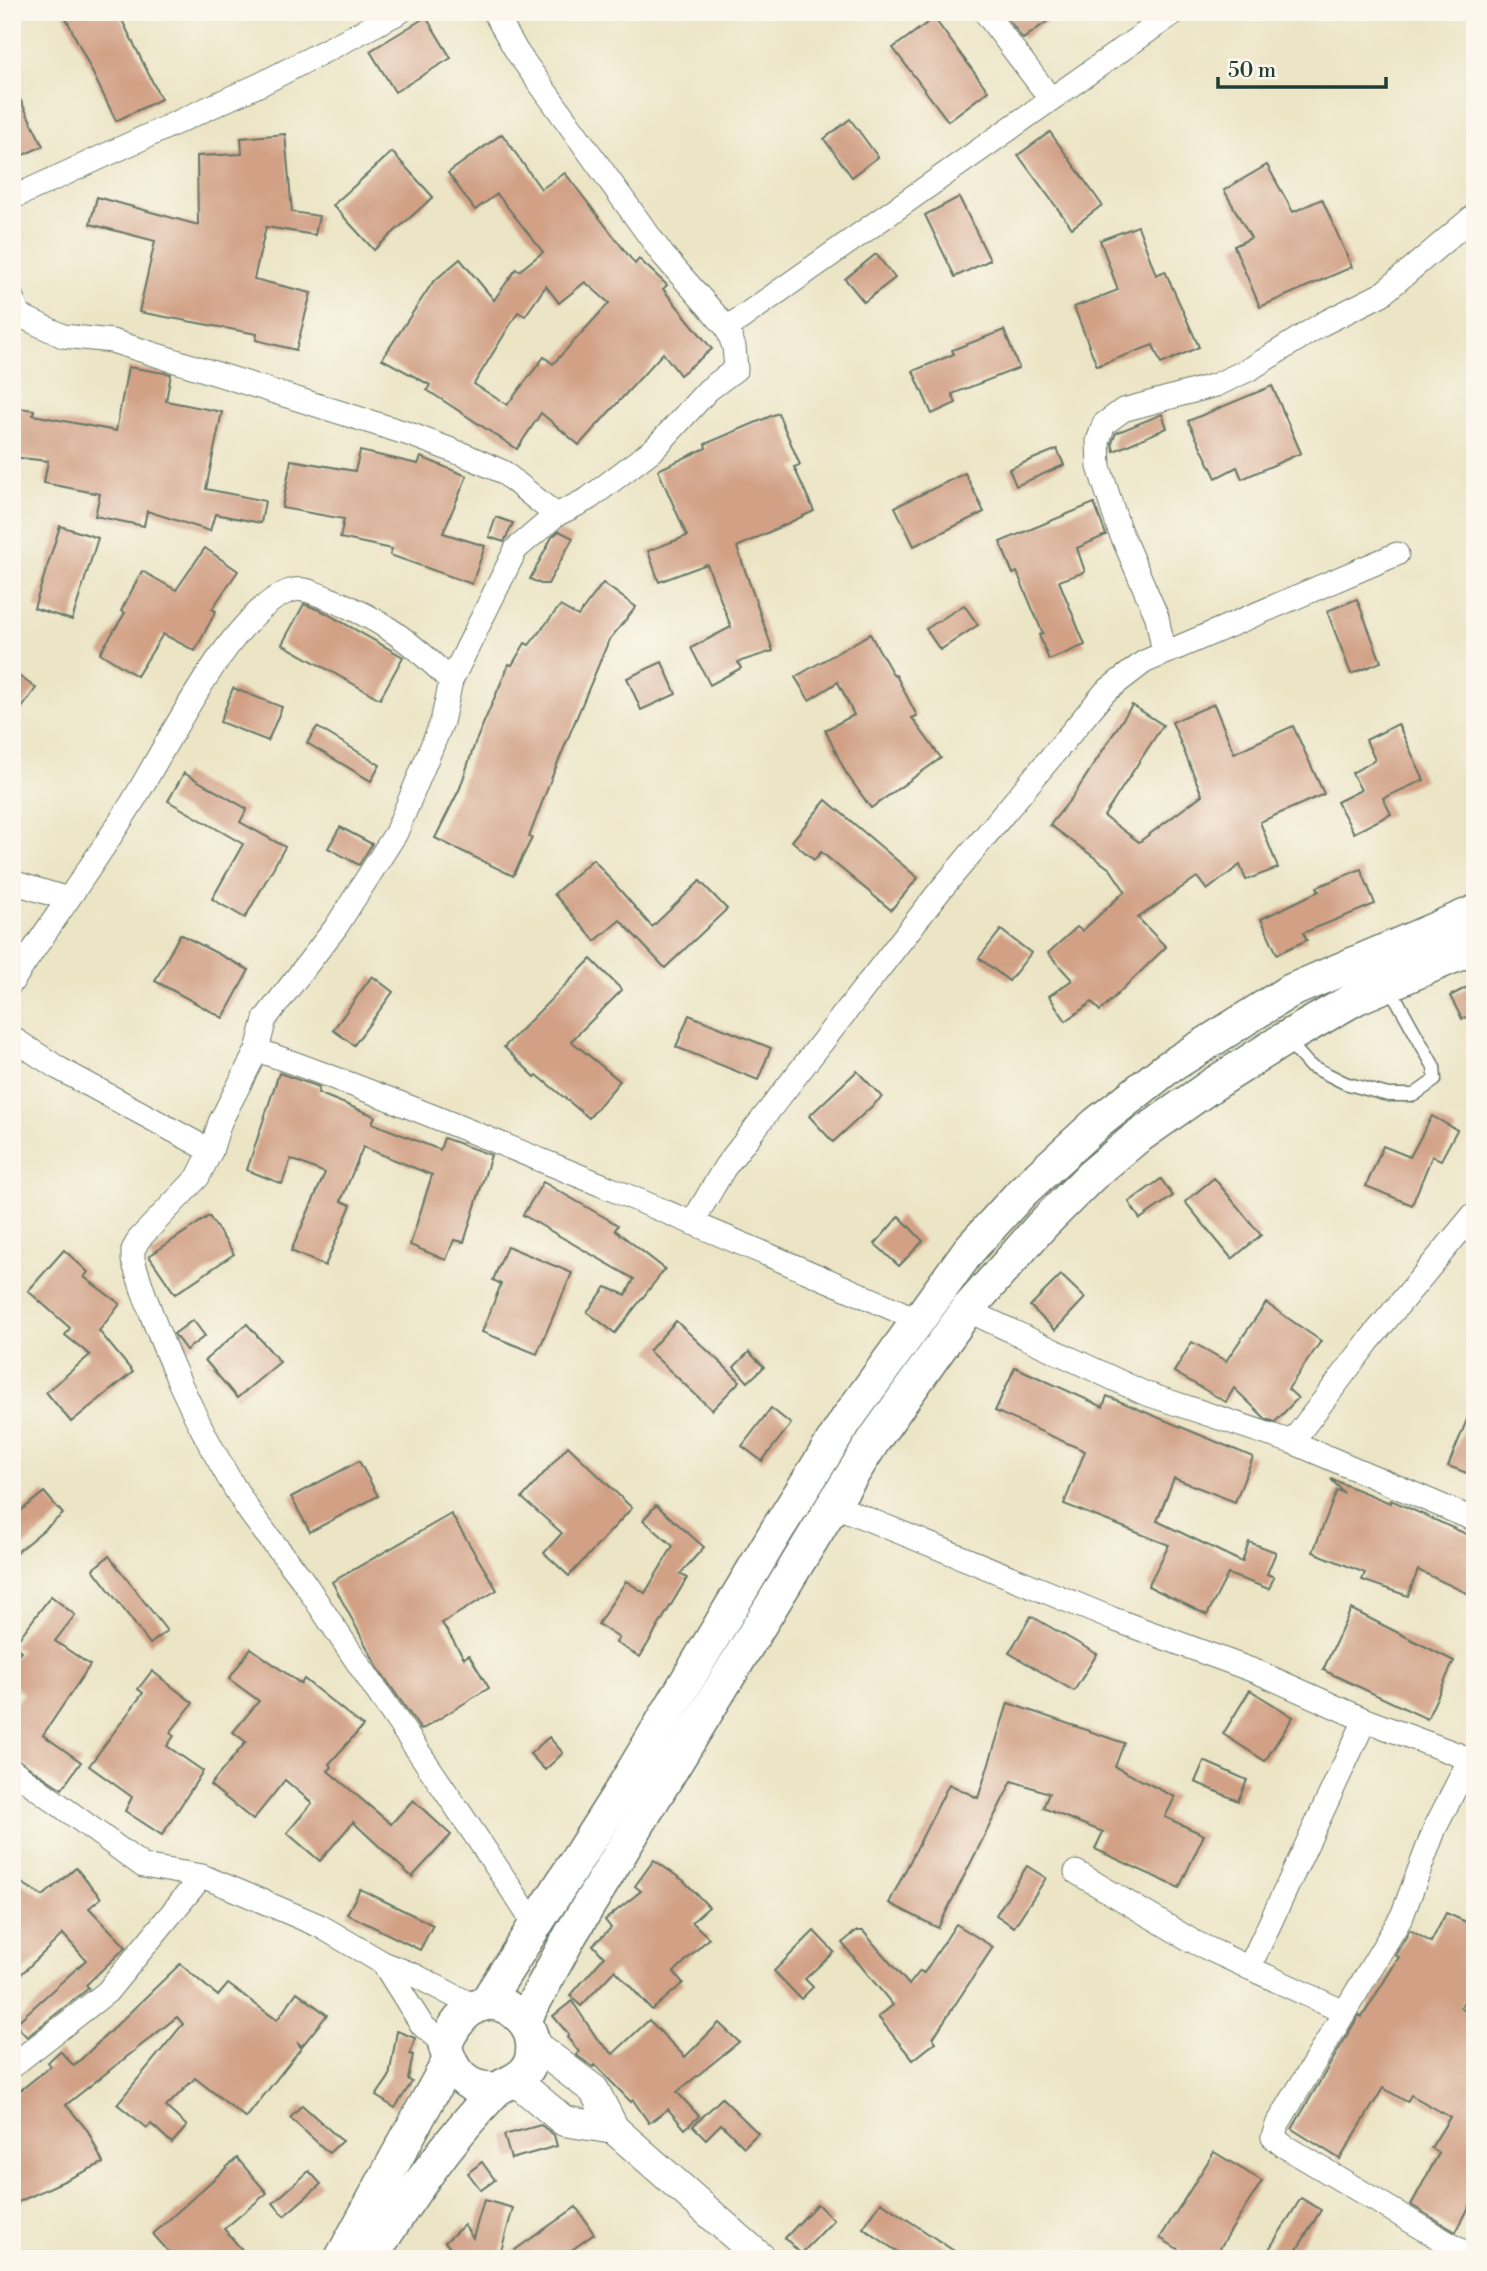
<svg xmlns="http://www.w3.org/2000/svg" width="1487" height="2271" font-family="'Libre Bodoni',serif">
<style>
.building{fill:#d1a085;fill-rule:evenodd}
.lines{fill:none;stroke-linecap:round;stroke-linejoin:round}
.service-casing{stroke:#667767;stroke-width:15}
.minor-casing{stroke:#667767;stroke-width:25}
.tertiary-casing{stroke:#667767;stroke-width:32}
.secondary-casing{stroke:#667767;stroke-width:36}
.service{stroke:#fff;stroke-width:12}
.minor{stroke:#fff;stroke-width:23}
.tertiary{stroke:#fff;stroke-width:30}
.secondary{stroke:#fff;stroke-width:33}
</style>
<rect width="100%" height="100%" fill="#fbf7ec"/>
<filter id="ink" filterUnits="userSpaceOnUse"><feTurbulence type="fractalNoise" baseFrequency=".0143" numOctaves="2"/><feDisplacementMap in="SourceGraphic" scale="14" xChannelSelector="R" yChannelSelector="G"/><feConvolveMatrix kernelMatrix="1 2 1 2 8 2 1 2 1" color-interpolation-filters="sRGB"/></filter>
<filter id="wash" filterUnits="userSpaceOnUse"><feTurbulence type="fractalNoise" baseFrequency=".00686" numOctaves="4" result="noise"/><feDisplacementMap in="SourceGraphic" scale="28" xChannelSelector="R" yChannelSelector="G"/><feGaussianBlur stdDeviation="1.57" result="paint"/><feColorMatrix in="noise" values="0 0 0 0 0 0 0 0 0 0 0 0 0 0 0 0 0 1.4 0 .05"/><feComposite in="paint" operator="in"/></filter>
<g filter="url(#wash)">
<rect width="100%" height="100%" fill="#ebe4c5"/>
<g id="blocks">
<g class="building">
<path d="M63,12H118L161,99L116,121Z"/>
<path d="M1003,12H1060L1023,39Z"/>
<path d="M426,17L451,58L395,92L370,51Z"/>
<path d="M934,18L988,91L948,121L893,48Z"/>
<path d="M12,83L43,146L12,160Z"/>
<path d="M850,119L878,157L852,177L824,139Z"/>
<path d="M1050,132L1102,205L1072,228L1018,155Z"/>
<path d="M285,134L292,212L319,216L315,235L266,227L254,279L311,293L296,350L256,340L257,334L139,312L155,241L90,224L97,197L198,225L197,156L242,154L241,138Z"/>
<path d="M502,134L541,189L565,173L635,264L639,259L667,285L663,289L712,349L680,375L663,353L579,445L541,413L517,449L427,390L430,385L382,359L433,282L460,259L494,300L516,269L519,271L543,252L497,194L475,210L448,173ZM585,282L609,303L553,364L544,357L507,405L474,384L518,312L525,316L546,286L559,303Z"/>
<path d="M392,152L433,197L374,250L333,205Z"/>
<path d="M1267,165L1293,212L1322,199L1352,267L1260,307L1234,246L1251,238L1224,190Z"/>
<path d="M959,197L990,260L955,277L925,215Z"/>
<path d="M1138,226L1156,275L1165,271L1199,347L1161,364L1153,345L1097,366L1074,307L1118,290L1100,240Z"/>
<path d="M876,254L895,278L864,302L845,279Z"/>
<path d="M1004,330L1019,368L952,394L956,403L932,414L913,371L954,354L952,350Z"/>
<path d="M128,367L171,374L166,401L222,412L206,489L265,501L261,523L215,514L210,531L147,511L144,526L95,516L100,494L44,483L48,461L12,457V407L34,410L33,415L116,431Z"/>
<path d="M1272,386L1301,453L1242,479L1237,467L1216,478L1188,421Z"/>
<path d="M778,413L800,465L794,467L814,511L737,547L773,651L738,662L741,668L710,685L691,648L731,627L707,564L659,582L648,551L687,536L658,470L706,448L705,444Z"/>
<path d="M1162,414L1167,428L1114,451L1112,443L1116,433Z"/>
<path d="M1057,449L1064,465L1016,486L1009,469Z"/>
<path d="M360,451L418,464L421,457L467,476L443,533L485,546L472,584L390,555L392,549L340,538L344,519L282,508L291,460L355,471Z"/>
<path d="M965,473L984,512L914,546L895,507Z"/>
<path d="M1094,503L1106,535L1077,548L1085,572L1059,581L1085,645L1049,660L1039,635L1043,634L1017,572L1013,574L1000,542Z"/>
<path d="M496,517L513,523L504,542L489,537Z"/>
<path d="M60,526L98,538L72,620L34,608Z"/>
<path d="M559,531L573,538L548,584H541L530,579L552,537Z"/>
<path d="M205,548L238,571L212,609L216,611L195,651L163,634L137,676L100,653L125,613L121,611L142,571L176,590Z"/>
<path d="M603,583L636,607L609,640L551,779L529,837L532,838L513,876L435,838L460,788L475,743L509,664L512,665L525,643L529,645L560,606L578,616Z"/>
<path d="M1357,599L1381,662L1351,674L1327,611Z"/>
<path d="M304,604L324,612L403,657L380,699L282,644Z"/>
<path d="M964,605L978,625L940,650L926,629Z"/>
<path d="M870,634L894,676L896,675L917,716L912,718L941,758L871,808L846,773L825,730L854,715L838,682L809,700L795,677Z"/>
<path d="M662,662L676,694L641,710L627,678Z"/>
<path d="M12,671L36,688L12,722Z"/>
<path d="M233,688L282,707L268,741L220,722Z"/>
<path d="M1214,704L1234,753L1293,726L1324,794L1260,822L1278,868L1246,880L1240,865L1207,890L1197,877L1138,918L1166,947L1100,1011L1092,1002L1066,1021L1049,996L1072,980L1048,953L1077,927L1082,931L1125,891L1110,869L1050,825L1074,795L1132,705L1163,725L1104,816L1139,842L1202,795L1172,722Z"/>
<path d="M1398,724L1424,780L1383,798L1391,814L1354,833L1337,802L1361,790L1352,773L1375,760L1366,740Z"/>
<path d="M317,727L380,765L371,781L307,743Z"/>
<path d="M184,773L247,809L240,822L285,847L245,918L212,899L243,844L168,801Z"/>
<path d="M826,800L918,878L891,910L821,852L814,860L792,841Z"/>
<path d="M340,827L372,844L359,865L328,848Z"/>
<path d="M593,859L652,927L700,881L727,909L665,968L620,920L595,941L554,894Z"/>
<path d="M1361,869L1375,904L1303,933L1307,940L1277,954L1261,919L1319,891L1317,887Z"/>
<path d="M1001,930L1031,953L1009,981L979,958Z"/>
<path d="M180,934L249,970L223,1018L155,981Z"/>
<path d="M591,959L622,990L571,1041L620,1081L589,1118L537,1075L535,1077L504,1047Z"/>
<path d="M372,976L393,992L354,1045L333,1030Z"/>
<path d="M1475,983V1013L1462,1019L1450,996Z"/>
<path d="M689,1015L771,1048L758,1080L676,1047Z"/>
<path d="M857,1071L882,1097L833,1142L809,1116Z"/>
<path d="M279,1073L319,1087L318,1093L375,1116L372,1123L440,1150L444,1138L491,1155L464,1242L454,1240L446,1260L410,1245L432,1175L363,1147L341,1201L351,1205L325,1266L291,1251L325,1173L291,1159L282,1184L247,1170Z"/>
<path d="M1432,1116L1457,1130L1441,1160L1432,1156L1412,1205L1366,1186L1383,1146L1410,1157Z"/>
<path d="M1214,1178L1261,1235L1232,1259L1185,1202Z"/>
<path d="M1161,1179L1173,1196L1140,1219L1129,1202Z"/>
<path d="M543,1182L618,1225L615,1230L665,1269L615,1333L587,1312L606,1287L626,1295L634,1279L523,1215Z"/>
<path d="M209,1216L234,1254L175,1294L149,1256Z"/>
<path d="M899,1216L923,1241L899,1266L875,1244Z"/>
<path d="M507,1246L572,1273L537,1354L482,1332L501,1284L493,1280Z"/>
<path d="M64,1250L88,1272L84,1277L120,1304L99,1331L133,1372L71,1422L46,1392L90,1355L65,1335L70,1328L28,1291Z"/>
<path d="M1061,1275L1085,1298L1055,1330L1030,1306Z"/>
<path d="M1266,1303L1321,1341L1288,1389L1298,1398L1275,1422L1266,1419L1234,1388L1226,1402L1174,1372L1192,1342L1226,1361Z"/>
<path d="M193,1320L205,1336L186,1350L174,1334Z"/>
<path d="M676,1321L740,1381L712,1410L649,1351Z"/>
<path d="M247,1324L280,1362L237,1398L205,1360Z"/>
<path d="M749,1352L764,1367L748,1382L734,1367Z"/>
<path d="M1015,1367L1103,1407L1107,1396L1253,1457L1235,1502L1174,1478L1157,1521L1242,1562L1249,1542L1276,1552L1267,1574L1274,1577L1269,1589L1228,1574L1207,1615L1148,1586L1169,1545L1064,1504L1085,1451L995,1411Z"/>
<path d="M1475,1400V1476L1448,1466Z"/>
<path d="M771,1408L791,1424L762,1461L742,1446Z"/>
<path d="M568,1446L632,1508L569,1576L544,1553L562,1533L522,1498Z"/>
<path d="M359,1461L378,1496L310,1532L291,1497Z"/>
<path d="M1331,1479L1390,1503L1391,1500L1475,1538V1597L1418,1570L1408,1596L1362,1580L1365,1573L1313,1552L1337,1490L1344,1493Z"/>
<path d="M44,1492L63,1514L12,1556V1518Z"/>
<path d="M656,1505L704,1547L680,1574L687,1578L640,1657L616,1643L619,1638L598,1624L626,1581L645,1593L673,1546L643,1520Z"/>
<path d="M451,1514L497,1590L442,1623L464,1658L469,1655L489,1688L421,1730L378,1668L332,1582Z"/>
<path d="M109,1556L167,1631L150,1644L93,1569Z"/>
<path d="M51,1596L75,1615L55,1641L90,1665L43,1735L81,1762L62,1789L12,1756V1707L23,1694L12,1683V1660L21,1651L14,1645Z"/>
<path d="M1351,1609L1454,1661L1427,1719L1323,1670Z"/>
<path d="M1031,1616L1097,1654L1074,1691L1009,1653Z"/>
<path d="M251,1648L301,1684L304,1679L363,1726L329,1764L332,1767L328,1771L391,1824L413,1800L451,1835L412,1877L353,1822L320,1861L287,1833L312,1803L285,1780L253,1820L210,1785L246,1742L233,1732L259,1701L229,1679Z"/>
<path d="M152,1671L193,1703L170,1733L174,1736L167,1746L203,1771L162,1835L125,1811L132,1797L89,1766L143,1693L138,1689Z"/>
<path d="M1250,1690L1293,1717L1265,1761L1223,1734Z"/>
<path d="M1008,1703L1124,1743L1115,1767L1175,1797L1165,1817L1204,1835L1179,1888L1095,1849L1103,1832L1043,1808L1049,1793L1012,1781L938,1928L889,1903L949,1784L978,1798Z"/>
<path d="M549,1737L563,1753L545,1770L530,1754Z"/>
<path d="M1204,1761L1247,1780L1238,1801L1195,1782Z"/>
<path d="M654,1860L684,1881L709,1907L692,1922L709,1938L674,1972L683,1983L652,2010L615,1970L581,2006L570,1996L604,1957L593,1945L611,1928L605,1920L641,1891L635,1886Z"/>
<path d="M1027,1866L1046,1878L1014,1927L996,1915Z"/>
<path d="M76,1868L101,1898L89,1908L126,1947L86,1985L89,1988L27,2037L15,2024L86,1960L63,1934L12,1983V1877L43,1896Z"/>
<path d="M360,1889L433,1925L420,1950L347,1914Z"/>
<path d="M1446,1913L1475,1926V1983L1460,2008L1475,2016V2196L1456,2232L1411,2205L1439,2153L1431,2148L1450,2117L1411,2095L1407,2102L1383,2088L1340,2159L1292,2129L1359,2015L1362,2017L1399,1957L1395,1955L1410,1930L1431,1942Z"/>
<path d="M956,1924L993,1947L933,2038L936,2042L913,2060L878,2017L893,2005L842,1943L856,1931H863L909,1985L920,1971L924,1973Z"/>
<path d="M814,1931L834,1952L805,1979L813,1987L801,1999L774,1971Z"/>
<path d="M180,1964L218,1996L228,1984L277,2020L297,1992L327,2015L302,2046L297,2042L301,2048L246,2118L195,2078L166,2107L187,2126L172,2143L151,2124L147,2128L117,2104L183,2024L177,2017L66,2105L88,2131L103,2163L12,2205V2097L51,2066L48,2062L60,2051L74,2066Z"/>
<path d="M572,2001L598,2040L613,2054L649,2020L685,2057L719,2023L739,2042L677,2092L699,2116L685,2129L668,2109L649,2123L633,2100L631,2102L595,2065L593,2067L576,2055L579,2052L567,2037L569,2035L553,2016Z"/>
<path d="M397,2031L415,2038L410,2054L413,2055L408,2079L412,2082L395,2108L376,2096L389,2077Z"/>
<path d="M722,2098L758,2133L744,2147L721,2124L706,2139L693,2126Z"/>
<path d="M302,2105L342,2141L329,2153L290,2118Z"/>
<path d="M541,2125L554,2135L557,2146L511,2159L504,2135Z"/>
<path d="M1214,2152L1262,2181L1213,2259H1194L1160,2238Z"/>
<path d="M237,2158L267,2193L224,2229L250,2259H175L153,2234Z"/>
<path d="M482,2162L495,2180L481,2190L468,2173Z"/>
<path d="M309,2171L321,2184L284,2216L273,2203Z"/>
<path d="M1301,2198L1321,2210L1291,2259H1263Z"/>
<path d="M484,2200L513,2208L501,2251L490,2259H459L445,2242L464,2225L473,2238Z"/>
<path d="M881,2202L966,2259H908L863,2228Z"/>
<path d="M817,2204L834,2220L801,2254L785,2238Z"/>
<path d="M576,2207L594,2234L559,2259H502Z"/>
</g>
</g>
</g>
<g filter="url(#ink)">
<use href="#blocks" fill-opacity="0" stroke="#667767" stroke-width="2"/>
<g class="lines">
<defs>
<path id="service" d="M1286,1039L1309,1065L1345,1083L1388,1095H1414L1435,1080L1434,1067L1388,984"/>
<g id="minor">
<path d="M494,12L517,52L663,255L727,328L734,347L736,369L708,390L655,448L588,499L556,515L516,549L451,681L442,722L396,833L336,927L265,1019L257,1050L220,1122L211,1151L198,1177L139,1239L133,1250V1260C158,1342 199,1432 245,1505C263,1533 287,1557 306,1585C381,1700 462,1812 536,1927"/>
<path d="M985,12L1050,98"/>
<path d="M12,198L261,84L400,12"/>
<path d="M12,298L19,315L63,336L112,341L412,435L467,456L503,472L556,515"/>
<path d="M727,328L1175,12"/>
<path d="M1164,653L1157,617L1119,529L1099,467L1098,441L1104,424L1123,410L1216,385L1250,369L1322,324L1382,294L1475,215"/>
<path d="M12,882L68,899"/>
<path d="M12,982C52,921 95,863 133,801C165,750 231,611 290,591C304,586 316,594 330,599C381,619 412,642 451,681"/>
<path d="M12,1038L58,1068L211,1151"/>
<path d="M257,1050C375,1091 489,1139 604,1186C709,1230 814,1273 918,1320"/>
<path d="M692,1223L725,1167L938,893L1105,692L1144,662L1397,554"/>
<path d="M967,1310L1144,1393L1292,1442L1475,1520"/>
<path d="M1292,1442L1368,1342L1473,1215"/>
<path d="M833,1505L1113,1619L1260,1673L1365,1720L1470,1759L1435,1828L1402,1916L1277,2125L1273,2137L1284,2146L1468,2255"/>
<path d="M12,1770L143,1866L202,1876L243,1893L320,1926L383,1963L416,1976L476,2007"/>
<path d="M1076,1872L1194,1942L1344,2012"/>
<path d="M383,1963L422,2025L445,2045"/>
<path d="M1249,1968L1365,1720"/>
<path d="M12,2066L107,1992L202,1876"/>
</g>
<g id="tertiary">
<path d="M533,2044L594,2090L614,2129L762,2259"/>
<path d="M516,2081L564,2121L614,2129"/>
</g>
<g id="secondary">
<path d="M485,2004L627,1781L777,1530L847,1419L969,1250L1023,1191L1096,1124L1166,1069L1288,992L1475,912"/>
<path d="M524,2021L571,1934L833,1505L876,1437L967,1310L1042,1225L1091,1176L1135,1139L1212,1085L1286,1038L1356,998L1475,947"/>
<path d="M341,2259L449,2061"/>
<path d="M370,2259C407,2200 446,2143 494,2092C504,2082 519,2082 528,2068C536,2053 534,2031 521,2018C488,1985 459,2012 445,2045C452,2073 466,2090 496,2089"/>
</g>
</defs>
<use href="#service" class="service-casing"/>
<use href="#minor" class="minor-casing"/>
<use href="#tertiary" class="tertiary-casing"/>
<use href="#secondary" class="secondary-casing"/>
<use href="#service" class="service"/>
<use href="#minor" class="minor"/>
<use href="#tertiary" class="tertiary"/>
<use href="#secondary" class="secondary"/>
</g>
</g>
<rect width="1487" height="2271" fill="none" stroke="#fbf7ec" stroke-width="42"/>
<path d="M1218 77v10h168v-10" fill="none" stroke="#1f3d34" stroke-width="3.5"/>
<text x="1228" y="77" font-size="21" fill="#1f3d34" stroke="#fbf7ec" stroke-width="5" paint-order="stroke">50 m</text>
</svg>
